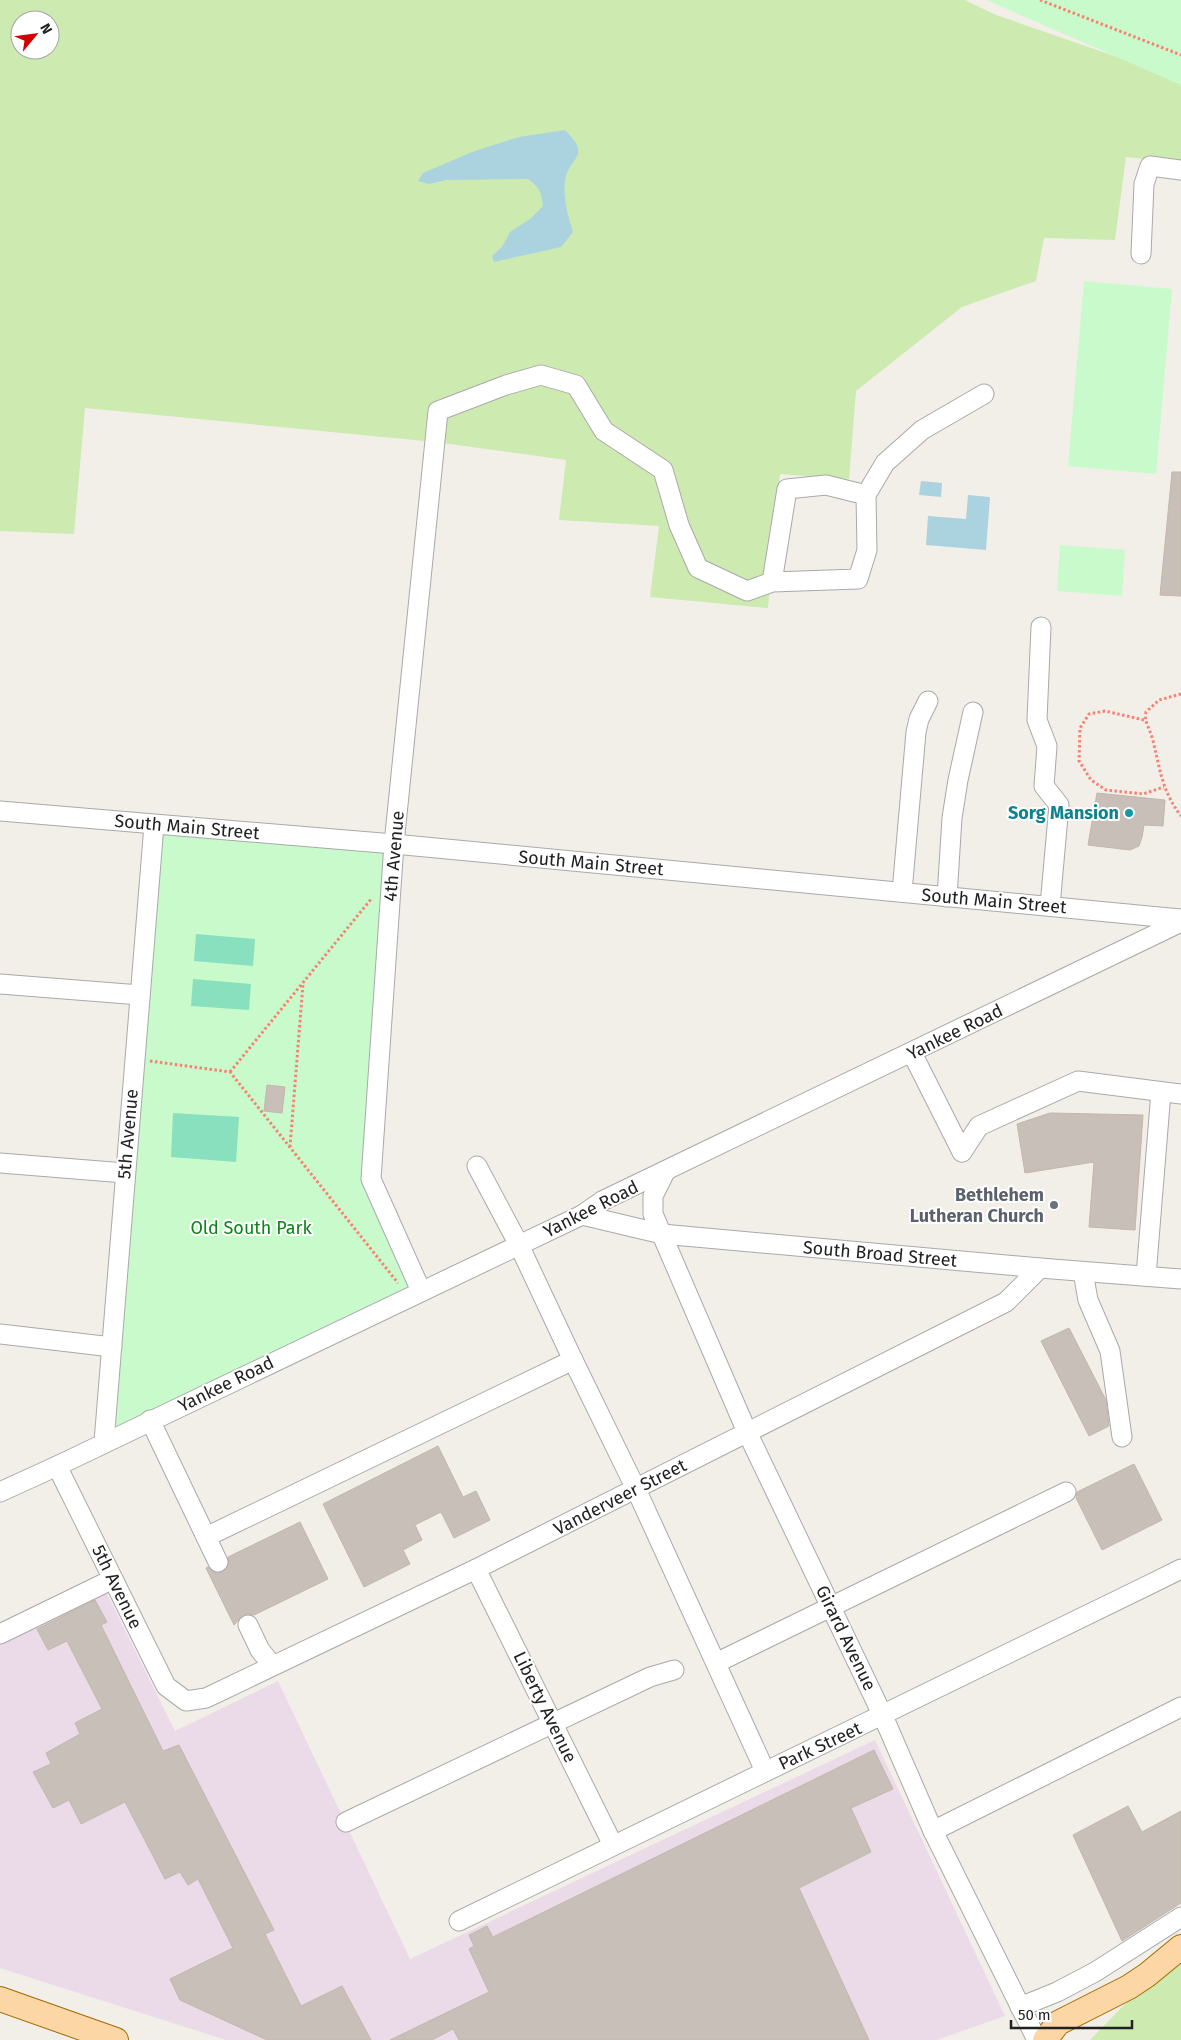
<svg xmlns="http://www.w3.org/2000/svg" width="1181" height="2040" font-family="'Fira Sans',sans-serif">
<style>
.industrial{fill:#ebdbe8}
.grass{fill:#cdebb0;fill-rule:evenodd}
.park{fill:#c8facc}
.pitch{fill:#88e0be}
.water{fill:#aad3df}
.building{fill:#c7bfb8;stroke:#c4b6ab}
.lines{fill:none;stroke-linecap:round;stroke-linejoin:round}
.minor-casing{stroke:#a9a9a9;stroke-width:21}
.major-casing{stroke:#a06b00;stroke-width:26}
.path{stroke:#fa8072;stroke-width:3;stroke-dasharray:2.5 2.5;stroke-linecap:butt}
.minor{stroke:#fff;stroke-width:19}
.major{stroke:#fcd6a4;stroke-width:24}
.culture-dot{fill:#0f9aa8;stroke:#fff;stroke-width:2}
.worship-dot{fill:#6b7280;stroke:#fff;stroke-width:2}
.labels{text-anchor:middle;stroke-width:4;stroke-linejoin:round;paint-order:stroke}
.culture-label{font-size:18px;font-weight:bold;fill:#0d838f;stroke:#fff;text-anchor:end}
.street-label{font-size:18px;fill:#222;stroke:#fff}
.worship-label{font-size:18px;font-weight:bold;fill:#5b616d;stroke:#fff;text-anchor:end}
.park-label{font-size:18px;fill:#0c8416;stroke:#fff}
</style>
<rect width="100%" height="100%" fill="#f2efe9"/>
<path class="industrial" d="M104,1588L175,1731L278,1681L410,1959L875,1740L1005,2016L937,2040H226L0,1968V1641Z"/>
<g class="grass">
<path d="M0,0H965L996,15L1181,79V163L1126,157L1115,240L1044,238L1036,281L962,307L856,391L849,479L780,474L768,608L650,597L659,526L559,520L566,460L435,442L85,408L74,534L0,531ZM20,20H50V50H20Z"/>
<path d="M1181,1963V2040H1090L1125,2004Z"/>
</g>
<g class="park">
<path d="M987,0H1181V85L993,3Z"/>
<path d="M1084,281L1172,289L1156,474L1068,466Z"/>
<path d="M1060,545L1125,550L1122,596L1057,591Z"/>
<path d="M154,825L394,844L371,1179L421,1291L104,1442Z"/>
</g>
<g class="pitch">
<path d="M196,934L255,939L253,966L194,961Z"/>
<path d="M193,979L251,984L249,1010L191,1006Z"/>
<path d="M173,1113L239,1117L236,1162L171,1157Z"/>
</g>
<g class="water">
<path d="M565,130C593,158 569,155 565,181C563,199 568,216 573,232L561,247L494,262L492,256L502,247L510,232L530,219L543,206C542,193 539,187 528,179L446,180L429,184L418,181L423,173L472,152L519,137Z"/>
<path d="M921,481L942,483L941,497L919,495Z"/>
<path d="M968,495L990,497L986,550L926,545L928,516L966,519Z"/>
</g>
<g class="building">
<path d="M1172,472H1181V596L1160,595Z"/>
<path d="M1097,793L1165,800L1163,826L1144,825L1142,837L1139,846L1130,850L1088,845Z"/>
<path d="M267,1085L285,1087L282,1113L264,1111Z"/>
<path d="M1050,1113L1143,1115L1135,1230L1089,1227L1094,1162L1025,1173L1017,1124Z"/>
<path d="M1069,1328L1106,1400L1109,1426L1089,1436L1041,1341Z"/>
<path d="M438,1446L463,1497L476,1491L490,1520L454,1538L441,1512L415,1525L422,1540L403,1550L410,1564L364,1587L323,1504Z"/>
<path d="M1134,1464L1162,1520L1102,1550L1076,1498L1077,1492Z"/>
<path d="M300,1522L328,1579L254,1615L248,1614L243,1615L234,1625L206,1568L208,1567L217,1573L223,1572L229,1563L228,1557Z"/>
<path d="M95,1600L107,1622L101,1625L163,1751L179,1745L274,1930L265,1934L301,2006L342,1986L371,2040H267L180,2000L170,1979L233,1948L198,1879L188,1885L180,1872L165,1879L125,1802L81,1824L69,1800L53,1808L33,1772L51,1764L46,1753L80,1734L75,1723L102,1709L67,1641L48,1650L37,1629Z"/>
<path d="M874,1750L893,1789L851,1808L871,1852L799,1888L869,2040H459L453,2029L432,2040H390L489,1992L469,1949L474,1946L469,1935L487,1926L493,1937Z"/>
<path d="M1128,1806L1142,1832L1181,1811V1903L1122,1941L1073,1835Z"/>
</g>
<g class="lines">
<defs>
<g id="minor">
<path d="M1141,254L1144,184L1150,166L1181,170"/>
<path d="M866,495L885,463L922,430L984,394"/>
<path d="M1041,627L1037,720L1047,746L1044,786L1059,805L1050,906"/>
<path d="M0,811L394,844L1181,919"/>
<path d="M902,892L916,732L919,719L928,701"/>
<path d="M947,897L952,818L958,780L973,712"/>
<path d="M0,984L140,995"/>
<path d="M912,1053L962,1152"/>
<path d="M962,1152L979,1126L1078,1081L1181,1094"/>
<path d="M0,1163L125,1173"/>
<path d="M477,1166L519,1245L573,1360L636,1489L765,1771"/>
<path d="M665,1172L653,1196V1214L747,1432L883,1716L933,1831L1037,2040"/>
<path d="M582,1215L662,1234L1040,1268L1181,1279"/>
<path d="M1083,1272L1088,1300L1110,1351L1122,1437"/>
<path d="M1146,1276L1161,1092"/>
<path d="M421,1291L371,1179L394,844L438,411L506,385L541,375L576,385L604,431L663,470L679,525L698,568L747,591L772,582L858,579L867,550L866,495L826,485L787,489L772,582"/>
<path d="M0,1334L112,1347"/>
<path d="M150,1420L218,1562"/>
<path d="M104,1442L154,825"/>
<path d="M57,1466L166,1686L186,1701L206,1698L476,1569L1006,1302L1040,1268"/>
<path d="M0,1492L57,1466L582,1215L602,1201L1181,922"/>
<path d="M206,1537L573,1360"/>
<path d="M476,1569L613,1845"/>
<path d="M248,1625L260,1650L272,1665"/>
<path d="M0,1634L113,1579"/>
<path d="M716,1663L1066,1492"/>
<path d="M346,1822L650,1677L674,1670"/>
<path d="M933,1831L1181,1707"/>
<path d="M459,1921C699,1803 941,1688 1181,1569"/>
<path d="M1020,2007L1057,1992L1095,1972L1181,1917"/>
</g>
<g id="major">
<path d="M0,1999L116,2040"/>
<path d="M1045,2040L1058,2023L1129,1987L1147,1975L1181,1947"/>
</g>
</defs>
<use href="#minor" class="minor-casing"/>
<use href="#major" class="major-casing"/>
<g class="path">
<path d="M1040,0L1181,55"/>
<path d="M1181,694L1159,700L1146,712C1144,722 1149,727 1152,737C1160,767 1161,790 1181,816"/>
<path d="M1144,720L1105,711L1089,714L1080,728L1079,761L1091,780L1106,790L1143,794L1164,787"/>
<path d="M150,1061L230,1072L398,1283"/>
<path d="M230,1072L372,898"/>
<path d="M290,1147L303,984"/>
</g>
<use href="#minor" class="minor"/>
<use href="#major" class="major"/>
</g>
<circle class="culture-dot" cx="1129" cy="813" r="5"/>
<circle class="worship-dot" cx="1054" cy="1205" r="5"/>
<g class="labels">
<g class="culture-label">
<text x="1119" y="819">Sorg Mansion</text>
</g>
<g class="street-label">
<text transform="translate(187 827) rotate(5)" y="6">South Main Street</text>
<text transform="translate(394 856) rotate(-85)" y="6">4th Avenue</text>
<text transform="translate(591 863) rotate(5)" y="6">South Main Street</text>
<text transform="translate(994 901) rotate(5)" y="6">South Main Street</text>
<text transform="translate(955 1032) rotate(-26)" y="6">Yankee Road</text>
<text transform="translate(128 1134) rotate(-85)" y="6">5th Avenue</text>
<text transform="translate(591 1209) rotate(-27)" y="6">Yankee Road</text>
<text transform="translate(880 1254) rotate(5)" y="6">South Broad Street</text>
<text transform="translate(226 1384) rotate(-26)" y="6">Yankee Road</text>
<text transform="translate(620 1497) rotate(-27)" y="6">Vanderveer Street</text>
<text transform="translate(117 1587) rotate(64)" y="6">5th Avenue</text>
<text transform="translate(846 1638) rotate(64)" y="6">Girard Avenue</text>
<text transform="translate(545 1707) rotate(64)" y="6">Liberty Avenue</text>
<text transform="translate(820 1746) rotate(-25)" y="6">Park Street</text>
</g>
<g class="worship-label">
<text x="1044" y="1201">Bethlehem<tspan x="1044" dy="21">Lutheran Church</tspan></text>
</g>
<g class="park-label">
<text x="251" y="1234">Old South Park</text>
</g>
</g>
<g transform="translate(35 35) rotate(61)"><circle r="24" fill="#ffffff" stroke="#a7a7a7"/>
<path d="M0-4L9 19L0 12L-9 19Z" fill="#d40000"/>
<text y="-8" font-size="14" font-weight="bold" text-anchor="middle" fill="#222222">N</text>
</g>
<path d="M1011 2020v8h121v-8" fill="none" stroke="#222222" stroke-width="2.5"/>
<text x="1018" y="2020" font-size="15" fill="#222222" stroke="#ffffff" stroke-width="4" paint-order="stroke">50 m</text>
</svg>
